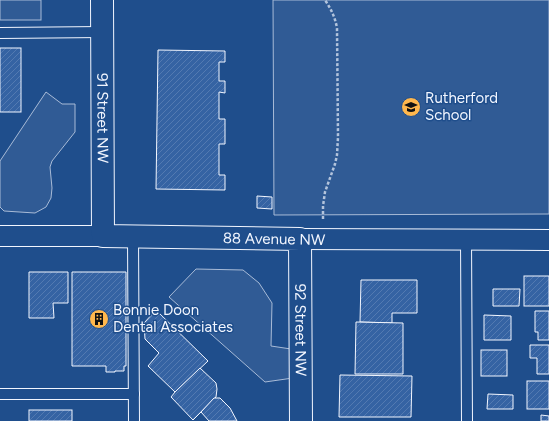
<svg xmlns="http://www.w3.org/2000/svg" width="549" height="421" font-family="Figtree,sans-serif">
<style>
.built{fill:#305b95;stroke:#a8bbd7}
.building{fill:url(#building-hatch);stroke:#f2f6ff}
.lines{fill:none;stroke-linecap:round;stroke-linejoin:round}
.service-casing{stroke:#f2f6ff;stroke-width:12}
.minor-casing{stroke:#f2f6ff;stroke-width:22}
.tertiary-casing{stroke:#f2f6ff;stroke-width:24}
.path{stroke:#b3c4dc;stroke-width:2.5;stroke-dasharray:3 2;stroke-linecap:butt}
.service{stroke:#1f4e8c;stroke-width:10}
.minor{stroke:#1f4e8c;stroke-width:20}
.tertiary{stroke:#1f4e8c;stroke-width:22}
.labels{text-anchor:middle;stroke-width:3;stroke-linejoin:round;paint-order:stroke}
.poi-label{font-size:15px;fill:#f2f6ff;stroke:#1f4e8c;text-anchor:start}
.street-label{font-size:15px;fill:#f2f6ff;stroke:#1f4e8c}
</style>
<defs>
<pattern id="building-hatch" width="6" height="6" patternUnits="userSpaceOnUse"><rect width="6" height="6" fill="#3563a3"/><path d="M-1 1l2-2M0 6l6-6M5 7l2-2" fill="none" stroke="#537ab1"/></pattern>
</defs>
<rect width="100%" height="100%" fill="#1f4e8c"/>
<g class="built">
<rect x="0" y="0" width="41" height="20"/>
<path d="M273,0H549V214L274,215Z"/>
<path d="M46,92L62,104H75V132L52,161L50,167L52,188L51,198L46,207L35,213L4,211L0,207V161Z"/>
<path d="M196,269L243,270L259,283L272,303L271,346L291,349L293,378L265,382L169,297Z"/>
</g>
<g class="building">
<rect x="0" y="48" width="21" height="64"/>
<path d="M158,50L225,51V62H219V81H225V93L219,92V119H225V144H219V175H225V190L156,189Z"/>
<path d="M257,196L272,197V209L257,208Z"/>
<path d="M29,272H68V303H53L54,318H29Z"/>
<path d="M72,272H126V366H124V371H115V372H106V366H72Z"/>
<rect x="524" y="276" width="25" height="30"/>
<path d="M361,280H417V313H392V323L360,322Z"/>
<path d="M493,289H520L519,306H493Z"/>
<path d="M156,310L208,361L175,392L148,366L159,353L145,339L144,323Z"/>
<path d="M535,311H549V340H538V332H535Z"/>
<path d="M484,315L511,316V340H484Z"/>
<path d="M356,322L403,323V374H355Z"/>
<path d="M530,345H549V374H537V358H530Z"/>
<rect x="481" y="350" width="26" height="26"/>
<path d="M200,368L216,383L217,389L216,397L193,420L171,397L175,392Z"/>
<path d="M340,375L412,376L411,417H339Z"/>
<rect x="527" y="381" width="22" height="28"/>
<path d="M488,394L513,395V409H487Z"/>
<path d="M214,398H220L230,408L237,421H209L201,412Z"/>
<rect x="29" y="410" width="43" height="11"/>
<path d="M541,415L549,416V421H541Z"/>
</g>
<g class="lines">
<defs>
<g id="service">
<path d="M0,33L102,32"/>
<path d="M133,236L134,421"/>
<path d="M466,239L467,421"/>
<path d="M0,394H134"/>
</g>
<g id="minor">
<path d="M0,236H103"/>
<path d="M300,239L549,240"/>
</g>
<g id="tertiary">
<path id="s1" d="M102,0L103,236L300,239L301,421"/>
</g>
</defs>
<use href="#service" class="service-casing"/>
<use href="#minor" class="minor-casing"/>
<use href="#tertiary" class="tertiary-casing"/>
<path class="path" d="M323,219V206L325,192L335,164L337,155L338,137L337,28C335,17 331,9 325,0"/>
<use href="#service" class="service"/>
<use href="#minor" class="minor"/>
<use href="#tertiary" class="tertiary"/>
</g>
<defs>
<symbol id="school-disc" viewBox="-11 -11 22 22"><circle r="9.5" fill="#ffb74d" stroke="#1f4e8c"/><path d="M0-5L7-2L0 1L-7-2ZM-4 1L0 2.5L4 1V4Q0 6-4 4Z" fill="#111"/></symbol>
<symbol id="building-disc" viewBox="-11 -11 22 22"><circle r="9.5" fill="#ffb74d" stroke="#1f4e8c"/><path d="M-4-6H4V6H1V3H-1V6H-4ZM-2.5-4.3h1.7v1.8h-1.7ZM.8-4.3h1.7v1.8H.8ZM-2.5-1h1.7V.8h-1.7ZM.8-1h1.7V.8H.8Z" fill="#111"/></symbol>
</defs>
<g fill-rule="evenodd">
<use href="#school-disc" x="400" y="96" width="22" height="22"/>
<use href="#building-disc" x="88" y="308" width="22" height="22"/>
</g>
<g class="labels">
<g class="poi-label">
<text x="425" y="103">Rutherford<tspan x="425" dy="17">School</tspan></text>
<text x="113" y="315">Bonnie Doon<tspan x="113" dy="17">Dental Associates</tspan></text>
</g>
<g class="street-label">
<text dy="5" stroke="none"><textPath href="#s1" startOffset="118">91 Street NW</textPath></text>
<text transform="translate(274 239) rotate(1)" y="5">88 Avenue NW</text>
<text dy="5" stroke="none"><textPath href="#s1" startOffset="524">92 Street NW</textPath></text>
</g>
</g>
</svg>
